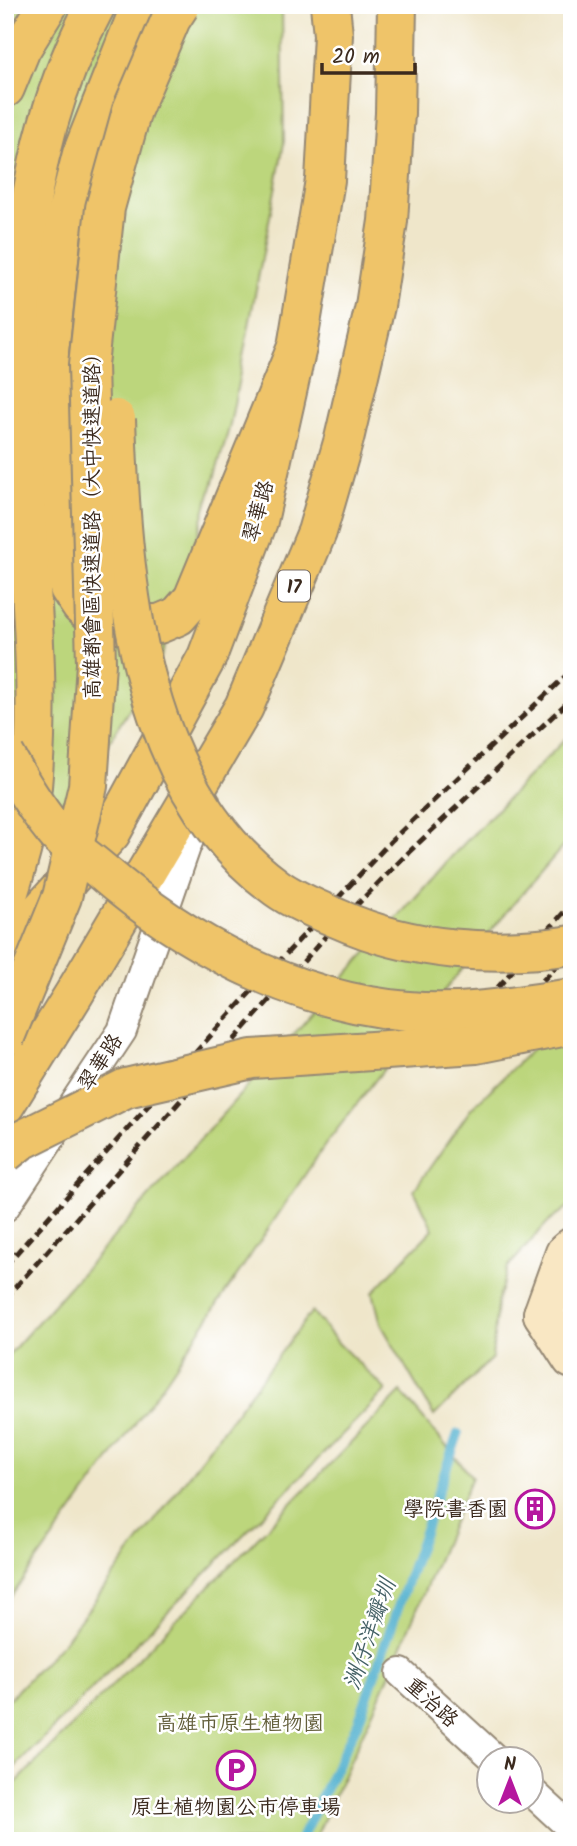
<svg xmlns="http://www.w3.org/2000/svg" width="577" height="1846" font-family="Kalam,'LXGW WenKai TC',sans-serif">
<style>
.green{fill:#bcd67c;stroke:#7c804d;stroke-width:2}
.lines{fill:none;stroke-linecap:round;stroke-linejoin:round}
.stream{stroke:#51b0cf;stroke-width:10}
.street-casing{stroke:#958874;stroke-width:32}
.secondary-casing{stroke:#958874;stroke-width:42}
.primary-casing{stroke:#958874;stroke-width:42}
.highway-casing{stroke:#958874;stroke-width:42}
.street{stroke:#fff;stroke-width:28}
.secondary{stroke:#f9e7c3;stroke-width:38}
.primary{stroke:#efc469;stroke-width:38}
.highway{stroke:#efc469;stroke-width:38}
.rail{stroke:#3b2a1e;stroke-width:5;stroke-dasharray:10 5;stroke-linecap:butt}
.highway-bridge-casing{stroke:#958874;stroke-width:42;stroke-linecap:butt}
.highway-bridge{stroke:#efc469;stroke-width:38}
.labels{text-anchor:middle;stroke-width:5;stroke-linejoin:round;paint-order:stroke}
.shield{fill:#fff;stroke:#766a62;stroke-width:2}
.shield-label{font-size:19px;font-weight:bold;fill:#3b2a1e}
.street-label{font-size:21px;fill:#3b2a1e;stroke:#fff}
.poi-label{font-size:21px;fill:#3b2a1e;stroke:#fff;text-anchor:end}
.park-label{font-size:21px;fill:#625e3a;stroke:#fff}
.water-label{font-size:23px;font-style:italic;fill:#446065;stroke:#fff}
</style>
<rect width="100%" height="100%" fill="#fff"/>
<filter id="ink" filterUnits="userSpaceOnUse"><feTurbulence type="fractalNoise" baseFrequency=".0143" numOctaves="2"/><feDisplacementMap in="SourceGraphic" scale="14" xChannelSelector="R" yChannelSelector="G"/><feConvolveMatrix kernelMatrix="1 2 1 2 8 2 1 2 1" color-interpolation-filters="sRGB"/></filter>
<filter id="wash" filterUnits="userSpaceOnUse"><feTurbulence type="fractalNoise" baseFrequency=".00686" numOctaves="4" result="noise"/><feDisplacementMap in="SourceGraphic" scale="28" xChannelSelector="R" yChannelSelector="G"/><feGaussianBlur stdDeviation="1.57" result="paint"/><feColorMatrix in="noise" values="0 0 0 0 0 0 0 0 0 0 0 0 0 0 0 0 0 1.4 0 .05"/><feComposite in="paint" operator="in"/></filter>
<g filter="url(#wash)">
<rect width="100%" height="100%" fill="#efe6ca"/>
<g class="green">
<path d="M5,5H282L284,143L230,425L162,655L102,754L5,873Z"/>
<path d="M572,732V836L503,916L325,1145L167,1379L5,1605V1359L453,855Z"/>
<path d="M572,1010V1204L547,1223L508,1267L497,1303L492,1358L434,1416L381,1324L373,1292L433,1229L414,1190L471,1109Z"/>
<path d="M312,1311L339,1344L386,1390L5,1777V1703L62,1644Z"/>
<path d="M401,1392L472,1477L389,1676L314,1841H5V1794Z"/>
</g>
<g class="lines">
<path class="stream" d="M300,1841L359,1720L458,1434"/>
</g>
</g>
<g filter="url(#ink)">
<g class="lines">
<defs>
<g id="street">
<path d="M5,1207L122,1031L186,847L205,801"/>
<path d="M543,1314L572,1313"/>
<path d="M401,1673L494,1758"/>
<path d="M532,1792L572,1829"/>
</g>
<g id="secondary">
<path d="M543,1314L565,1253L572,1247"/>
<path d="M543,1314L572,1359"/>
</g>
<g id="primary">
<path d="M5,950L111,833L207,657L258,521L297,347L325,180L333,35L330,5"/>
<path d="M5,1105L74,994L244,707L317,532L344,439L375,306L388,221L395,113L397,5"/>
</g>
<g id="highway">
<path d="M141,5L82,154L62,232L49,352L59,525L64,568L69,588L81,606L93,617L113,624H159L178,616L193,599L297,347"/>
<path d="M5,88L21,49L48,5"/>
<path d="M5,905C14,875 25,843 29,813C41,724 34,632 28,543C15,360 5,173 96,5"/>
</g>
</defs>
<use href="#street" class="street-casing"/>
<use href="#secondary" class="secondary-casing"/>
<use href="#primary" class="primary-casing"/>
<use href="#highway" class="highway-casing"/>
<use href="#street" class="street"/>
<use href="#secondary" class="secondary"/>
<use href="#primary" class="primary"/>
<use href="#highway" class="highway"/>
<g class="rail">
<path d="M478,1010L572,903"/>
<path d="M501,1024L572,950"/>
<path d="M5,1266L221,1024L391,841L572,670"/>
<path d="M5,1299L326,936L409,852L572,698"/>
</g>
<defs>
<g id="highway-bridge">
<path d="M116,419C122,579 135,785 277,888C295,901 318,910 339,919C411,951 493,957 572,945"/>
<path d="M5,755C20,782 38,812 58,835C70,847 86,858 99,869C186,944 292,1001 408,1011C463,1016 517,1006 572,998"/>
<path d="M5,1037L62,897L88,786L96,663L88,365L105,208L132,110L171,19L180,5"/>
<path d="M5,1153L20,1141L126,1088L252,1059L476,1044L572,1025"/>
</g>
</defs>
<use href="#highway-bridge" class="highway-bridge-casing"/>
<use href="#highway-bridge" class="highway-bridge"/>
</g>
</g>
<defs>
<symbol id="building-ring" viewBox="-11 -11 22 22"><circle r="9.5" fill="#fff" stroke="#b5179e" stroke-width="1.5"/><path d="M-4-6H4V6H1V3H-1V6H-4ZM-2.5-4.3h1.7v1.8h-1.7ZM.8-4.3h1.7v1.8H.8ZM-2.5-1h1.7V.8h-1.7ZM.8-1h1.7V.8H.8Z" fill="#b5179e"/></symbol>
<symbol id="parking-ring" viewBox="-11 -11 22 22"><circle r="9.5" fill="#fff" stroke="#b5179e" stroke-width="1.5"/><path d="M-3.5-5.5H1a3.5 3.5 0 0 1 0 7H-1V5.5H-3.5ZM-1-3.4V-.6H.8a1.4 1.4 0 0 0 0-2.8Z" fill="#b5179e"/></symbol>
</defs>
<g fill-rule="evenodd">
<use href="#building-ring" x="513" y="1487" width="44" height="44"/>
<use href="#parking-ring" x="214" y="1748" width="44" height="44"/>
</g>
<g class="labels">
<rect class="shield" x="278" y="570.5" width="32" height="31" rx="5"/>
<g class="shield-label">
<text x="294" y="593">17</text>
</g>
<g class="street-label">
<text transform="translate(258 511) rotate(-74)" y="7">翠華路</text>
<text transform="translate(92 521) rotate(-90)" y="7">高雄都會區快速道路（大中快速道路）</text>
<text transform="translate(100 1062) rotate(-57)" y="7">翠華路</text>
<text transform="translate(432 1702) rotate(42)" y="7">重治路</text>
</g>
<g class="poi-label">
<text x="508" y="1516">學院書香園</text>
<text x="236" y="1814" text-anchor="middle">原生植物園公巿停車場</text>
</g>
<g class="park-label">
<text x="240" y="1730">高雄市原生植物園</text>
</g>
<g class="water-label">
<text transform="translate(369 1634) rotate(-71)" y="8">洲仔洋瓣圳</text>
</g>
</g>
<rect width="577" height="1846" fill="none" stroke="#fff" stroke-width="28"/>
<g transform="translate(510 1780)"><circle r="33" fill="#ffffff" stroke="#b1aaa5" stroke-width="2"/>
<path d="M0-5L12 26L0 18L-12 26Z" fill="#b5179e"/>
<text y="-10" font-size="19" font-weight="bold" text-anchor="middle" fill="#3b2a1e">N</text>
</g>
<path d="M322 63v10h93v-10" fill="none" stroke="#3b2a1e" stroke-width="3.5"/>
<text x="332" y="63" font-size="21" fill="#3b2a1e" stroke="#ffffff" stroke-width="5" paint-order="stroke">20 m</text>
</svg>
